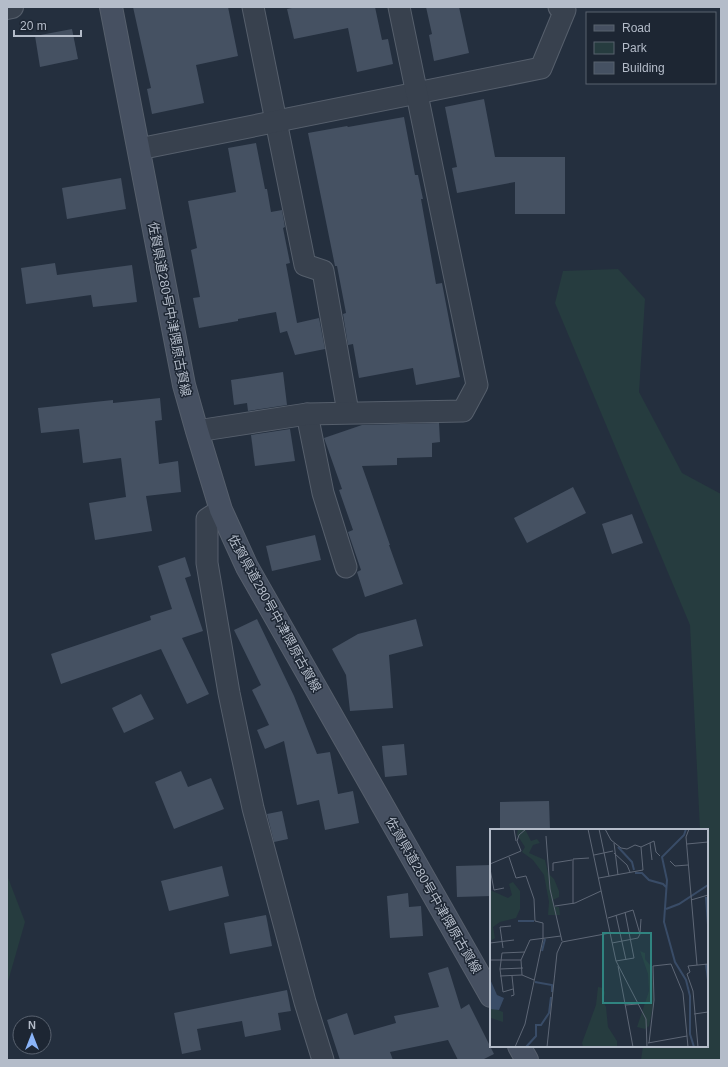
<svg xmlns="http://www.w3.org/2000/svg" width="728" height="1067" font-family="Arial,'Noto Sans JP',sans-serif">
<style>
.green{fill:#263c3f}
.building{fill:#455162}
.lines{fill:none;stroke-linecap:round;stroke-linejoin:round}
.minor-casing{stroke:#565f6c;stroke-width:23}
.tertiary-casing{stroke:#565f6c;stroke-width:24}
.secondary-casing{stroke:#565f6c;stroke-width:24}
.minor{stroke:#38414e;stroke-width:21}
.tertiary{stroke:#38414e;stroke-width:22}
.secondary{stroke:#465061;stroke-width:22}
.labels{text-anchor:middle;stroke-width:3;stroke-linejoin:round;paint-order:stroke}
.street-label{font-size:13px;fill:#b4bcc9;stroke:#1d2633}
.inset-river{fill:none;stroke:#394c67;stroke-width:2}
.inset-road{fill:none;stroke:#5e6776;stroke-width:1}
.view{fill:#308480;fill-opacity:0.15;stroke:#308480;stroke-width:2}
.inset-edge{fill:none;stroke:#b4bcc9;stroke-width:2}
</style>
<rect width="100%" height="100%" fill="#242f3e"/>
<g class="green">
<path d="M618,269L645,299L639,392L682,473L721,494V1060H641L643,1046H707V830H700L690,625L555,303L563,271Z"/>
<path d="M7,875L25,922L7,985Z"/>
</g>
<g class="building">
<path d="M133,7H228L238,56L196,65L204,103L152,114L147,89L151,88Z"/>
<path d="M297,7H375L382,40L388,39L393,64L357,72L348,28L294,39L287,9Z"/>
<path d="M426,7H459L469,53L434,61L429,35L432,34Z"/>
<path d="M72,29L78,59L40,67L35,36Z"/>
<path d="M484,99L495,157H565V214H515V182L457,193L452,168L457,167L445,107Z"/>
<path d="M404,117L415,175H418L423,199H421L436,284L442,283L460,377L416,385L413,368L359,378L353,344L348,345L343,314L346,313L337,266H335L308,133L347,126L348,127Z"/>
<path d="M256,143L265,189H267L271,212L282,210L285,227L283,228L290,263L286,264L297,323L319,318L325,349L295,355L287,331L280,333L276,312L238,319V321L199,328L193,298L200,297L191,250L197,248L188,201L236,192L228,148Z"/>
<path d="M121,178L126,209L67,219L62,188Z"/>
<path d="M55,263L57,275L132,265L137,302L93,307L91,295L26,304L21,268Z"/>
<path d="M283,372L287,405L248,411L247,403L234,405L231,380Z"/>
<path d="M160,398L162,420L155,421L159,464L178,461L181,492L146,496L152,531L95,540L89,503L126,497L121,458L83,463L79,429L41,433L38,408L113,400V403Z"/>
<path d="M439,423L440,442L432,443V457L397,458V465L362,466L390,545H389L403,584L365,597L357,572L361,570L348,532L353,530L339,490L342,489L324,438L362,425Z"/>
<path d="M290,429L295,461L255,466L251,435Z"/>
<path d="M573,487L586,513L527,543L514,518Z"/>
<path d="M632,514L643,543L612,554L602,524Z"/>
<path d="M315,535L321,560L272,571L266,546Z"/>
<path d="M185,557L191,576L185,578L203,631L182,638L209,694L187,704L161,649L61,684L51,654L151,620L150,616L172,609L158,566Z"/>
<path d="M257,619L294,696L317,754L330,752L338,794L353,791L359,823L325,830L319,800L297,805L284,741L265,749L257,730L269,725L252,690L261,685L234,630Z"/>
<path d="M416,619L423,646L389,655L393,708L350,711L346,675L332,649L358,634Z"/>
<path d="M141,694L154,719L124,733L112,708Z"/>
<path d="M404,744L407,775L385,777L382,746Z"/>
<path d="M181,771L188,787L211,778L224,809L174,829L155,782Z"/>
<path d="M549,801L550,830H500V802Z"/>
<path d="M282,811L288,839L274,842L267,814Z"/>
<path d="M491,865V896L457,897L456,866Z"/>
<path d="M222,866L229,896L169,911L161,881Z"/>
<path d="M408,893L409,907L421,906L423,936L390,938L387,896Z"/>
<path d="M266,915L272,946L230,954L224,923Z"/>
<path d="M448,967L461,1009L469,1004L494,1054L482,1060H458L448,1040L390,1052L393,1060H340L327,1020L347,1013L354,1035L396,1023L394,1016L439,1007L428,973Z"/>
<path d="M287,990L291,1011L278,1013L281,1030L245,1037L242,1021L197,1029L201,1050L182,1054L174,1013Z"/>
</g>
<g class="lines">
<defs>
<g id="minor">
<path d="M253,7L305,265L323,271L348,412"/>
<path d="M139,149L541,68L565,10L559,7"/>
<path d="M307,414L323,493L346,567"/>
<path d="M197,431L307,414L463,411L477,385L399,7"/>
<path d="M221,510L207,519V563L229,693L253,808L305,1002L323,1060"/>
</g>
<path id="tertiary" d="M7,8L12,7"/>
<g id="secondary">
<path d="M111,7L184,385L197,431L221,510L247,567L491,996"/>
<path d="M519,1046L527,1060"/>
</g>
</defs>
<use href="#minor" class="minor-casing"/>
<use href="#tertiary" class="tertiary-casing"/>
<use href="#secondary" class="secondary-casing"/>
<use href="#minor" class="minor"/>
<use href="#tertiary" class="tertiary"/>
<use href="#secondary" class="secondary"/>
</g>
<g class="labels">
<g class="street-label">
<text transform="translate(170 309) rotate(79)" y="5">佐賀県道280号中津隈原古賀線</text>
<text transform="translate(275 613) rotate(61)" y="5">佐賀県道280号中津隈原古賀線</text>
<text transform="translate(434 895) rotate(60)" y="5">佐賀県道280号中津隈原古賀線</text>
</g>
</g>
<g transform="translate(490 829)">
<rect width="218" height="218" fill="#242f3e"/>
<path d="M28,0H35L41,12L47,10L50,14L43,16L39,24L55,31L58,44L64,50L69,62V68L63,71L65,78H69L70,86H58L59,73L54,46L43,31L32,23L35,18L27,6ZM23,53L30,62V80L26,89L10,93L3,98L5,109L0,112V61L18,69L22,66L19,55ZM150,122L155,124V130L162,138L164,171L159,197L155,200L147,198L159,162L158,145ZM108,158L113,159L115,164L113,172L116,178L118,198L127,212V218H93L92,214L106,176ZM3,179L13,183V193L1,189L0,180Z" fill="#263c3f"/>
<path d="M0,150L7,166L14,169L9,181L0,180Z" fill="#394c67"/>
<path class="inset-river" d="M196,0L194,6L172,28L177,51L174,93L185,133L196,151L200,167V205L204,218M128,18L142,33L144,41M145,44H152L159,51L173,55L177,59M216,68L218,96M176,80L189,75L218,56M28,92H44M52,122L55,110M216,135L218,151M45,153L62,156V163M36,218L46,207V196H51L59,184L61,168"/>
<path class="inset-road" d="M24,0L26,12M98,0L126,132L156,190L157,218M109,0L119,47M115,0L121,11L131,19L137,20L145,16L151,18M199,0L196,8L207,136M56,7L60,60L72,112M124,14L128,46M160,14L162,31M197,15L218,13M124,24L137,36L140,43M104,26L123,22M19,28L26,49L36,47L44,70L45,92L53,94V110L35,195L25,218M180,32L185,37L198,36M0,35L31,22L27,12L29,6L36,0M0,40L4,61L14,59M63,42V34L82,31M109,49L153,41L151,18L164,12L166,23L170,27M201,71L218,66M83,75V30L99,29M65,77L85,74L111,62M126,86L136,131M118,89L143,81L150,105L148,109L122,114M150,105L151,90M0,114L24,111M13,119L10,98L21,97M0,131H31M126,132L144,129L135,83M128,137L143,218M10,140L33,139M32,146L31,131L40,111L71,107M10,147L32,146L44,151M23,160L13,163L10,140L12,124L35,123M21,167L24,166L22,147M135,176L148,175M204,185L218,183M158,214L197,207M159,214L164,171L163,137L181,135L193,164L198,218M57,218L67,124L72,113L120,104M208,218L203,162L197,145L200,143L198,137L218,135"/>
<path class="view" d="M113,104H161V174H113Z"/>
<rect width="218" height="218" class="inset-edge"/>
</g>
<rect width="728" height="1067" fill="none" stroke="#b4bcc9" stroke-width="16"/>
<rect x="586" y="12" width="130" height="72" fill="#1d2633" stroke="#59626f"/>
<rect x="594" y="25" width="20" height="6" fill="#465061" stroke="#59626f"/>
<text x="622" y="32" font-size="12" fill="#b4bcc9">Road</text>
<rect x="594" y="42" width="20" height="12" fill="#263c3f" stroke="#59626f"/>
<text x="622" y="52" font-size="12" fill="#b4bcc9">Park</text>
<rect x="594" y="62" width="20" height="12" fill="#455162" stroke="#59626f"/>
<text x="622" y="72" font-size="12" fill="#b4bcc9">Building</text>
<g transform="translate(32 1035)"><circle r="19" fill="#1d2633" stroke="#59626f"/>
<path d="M0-3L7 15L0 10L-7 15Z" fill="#8ab4f8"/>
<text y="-6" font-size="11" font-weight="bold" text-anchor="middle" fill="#b4bcc9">N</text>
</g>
<path d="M14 30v6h67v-6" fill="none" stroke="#b4bcc9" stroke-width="2"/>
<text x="20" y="30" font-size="12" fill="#b4bcc9" stroke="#1d2633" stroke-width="3" paint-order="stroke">20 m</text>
</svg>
